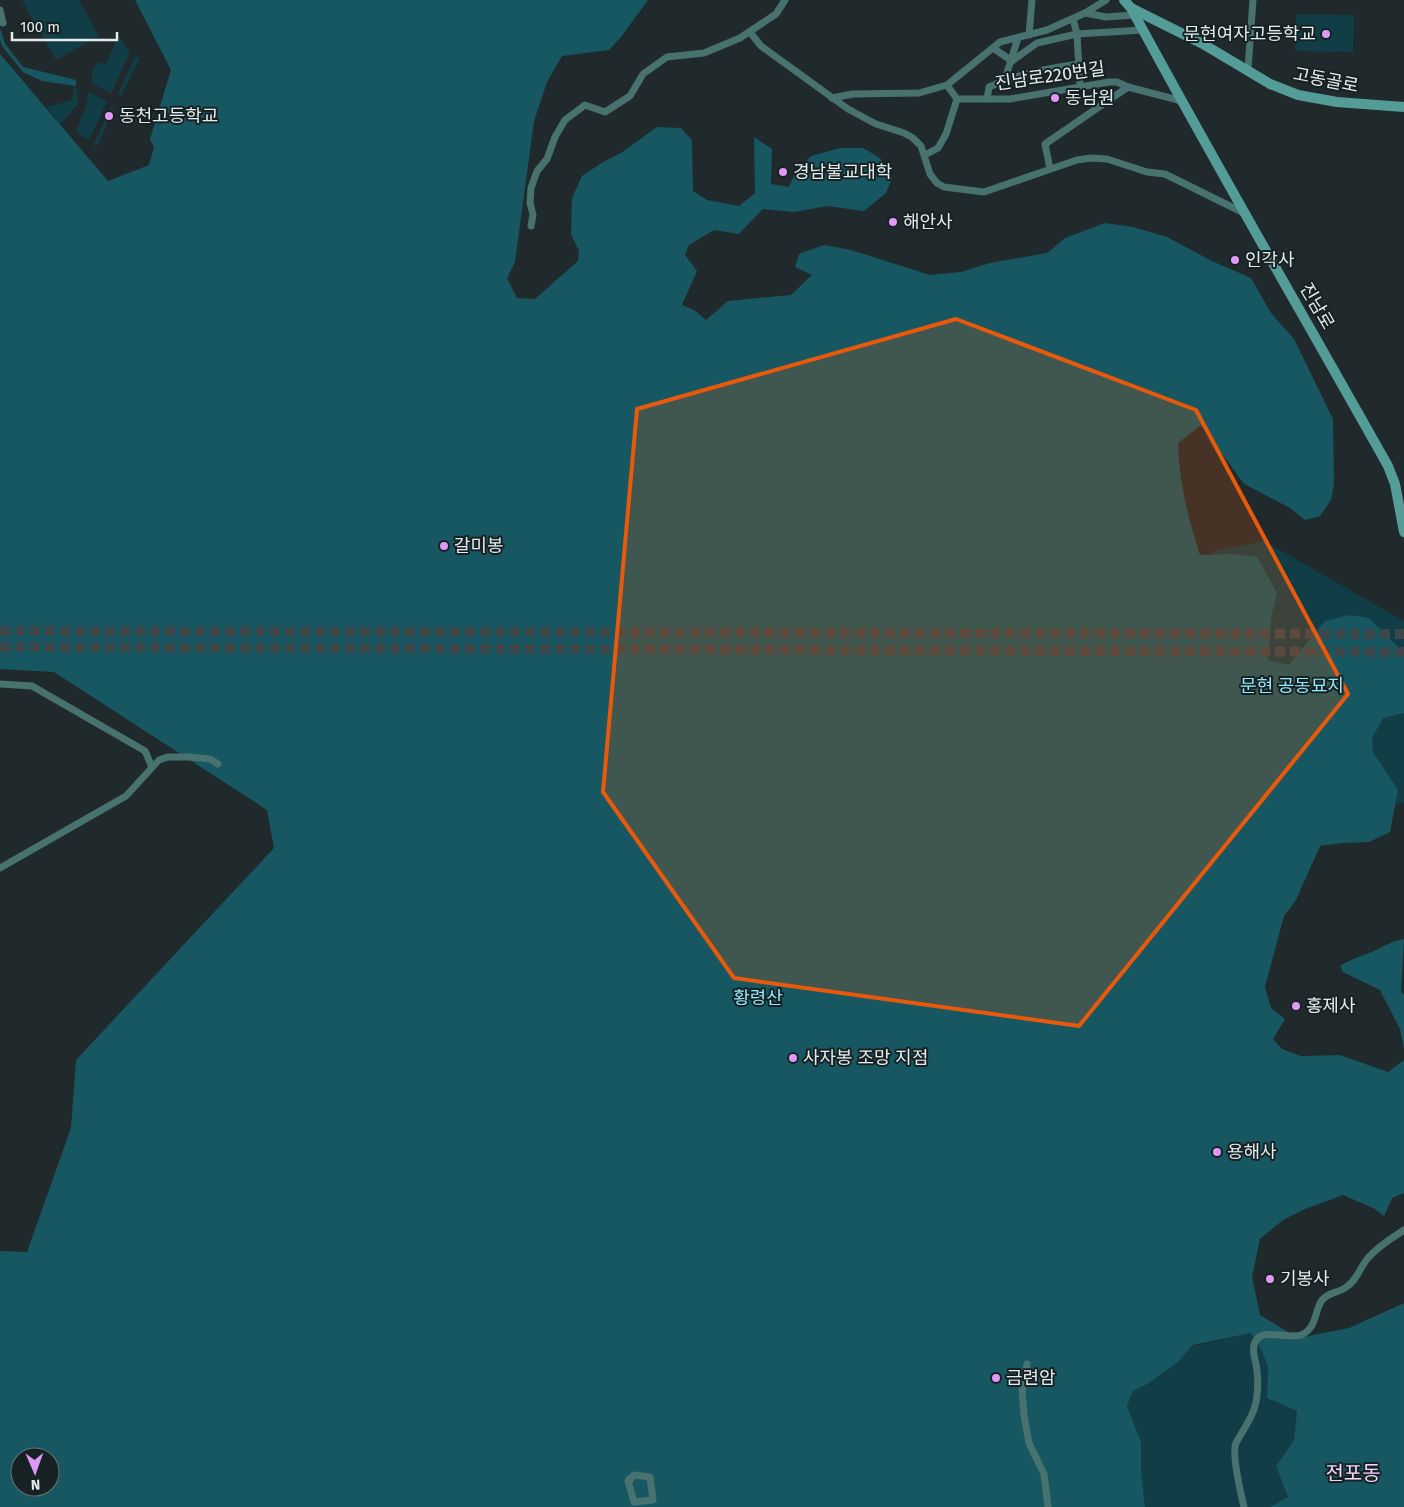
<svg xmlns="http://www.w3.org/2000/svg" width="1404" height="1507" font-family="'Fira Sans','Noto Sans KR',sans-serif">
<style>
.green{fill:#113e46}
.forest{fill:#175762;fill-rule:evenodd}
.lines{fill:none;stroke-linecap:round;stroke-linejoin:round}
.secondary-tunnel{stroke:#3d474a;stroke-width:10;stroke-dasharray:10 5;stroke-linecap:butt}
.street{stroke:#47726f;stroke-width:7}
.secondary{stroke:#539c97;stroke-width:10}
.marked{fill:#e8590c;fill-opacity:0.2;stroke:#e8590c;stroke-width:4;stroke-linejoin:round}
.poi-dot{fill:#dd99f3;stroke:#162123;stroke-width:2}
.labels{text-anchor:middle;stroke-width:4;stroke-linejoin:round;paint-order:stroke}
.poi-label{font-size:18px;fill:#e4ebed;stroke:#162123;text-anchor:start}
.street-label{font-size:18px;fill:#e4ebed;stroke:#162123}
.park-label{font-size:18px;fill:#96e8f8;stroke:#162123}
.quarter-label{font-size:20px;fill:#f3d6fd;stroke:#162123}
</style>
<rect width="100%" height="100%" fill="#202a2d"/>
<g class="green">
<path d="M22,0H79L99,36L56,60Z"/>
<path d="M1296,14L1354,15L1353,52L1295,51Z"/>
<path d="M118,36L130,52L111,93L92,84V70L99,62L106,64Z"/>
<path d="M135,57H140L121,96L118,94Z"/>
<path d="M73,88L77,89L78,104L60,124L47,107L73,100Z"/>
<path d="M88,92L107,101L89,140L78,134L77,129L87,104Z"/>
<path d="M111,107L114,109L96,148L94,144Z"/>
<path d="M1264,541L1404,621V803L1279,809L1158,616L1215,551Z"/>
<path d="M1251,1333L1261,1349L1268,1367L1267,1398L1297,1411L1294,1440L1276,1466L1288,1497L1270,1507H1145L1141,1471V1442L1127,1406L1133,1391L1149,1383L1178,1362L1193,1346Z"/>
</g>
<g class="forest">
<path d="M135,0H648L621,37L609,50L562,56L547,82L534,121L515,262L507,278L517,298L535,299L578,261L579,251L571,234L572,198L582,176L603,162L621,153L657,127L681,128L692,140L693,191L707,200L739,206L755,193L754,137L772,149L771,184L789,187L796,171L811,156L841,148H863L880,158L892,178L886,193L864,211L827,206L794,212L763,209L739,234L714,230L689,245L685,255L697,271L682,305L694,310L706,320L728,301L791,295L812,275L795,267L799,254L824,245L851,250L930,275L961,272L990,263L1047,253L1065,238L1105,223L1133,227L1167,237L1212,261L1251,278L1271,313L1294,339L1333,419L1334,484L1331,500L1320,516L1305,520L1290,508L1244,484L1201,425L1178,443C1179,482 1188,518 1200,555L1233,554L1257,557L1277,593L1271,618L1268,660L1289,665L1325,621L1349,615L1369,618L1404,653V713L1383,718L1372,738L1373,752L1398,790L1390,832L1369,842L1342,843L1320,846L1296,900L1284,916L1265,987L1271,1008L1285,1019L1273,1039L1282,1049L1301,1056L1340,1055L1388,1072L1404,1060V1193L1392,1198L1384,1216L1375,1209L1343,1195L1305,1209L1283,1220L1260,1239L1252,1277L1260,1315L1298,1338L1349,1328L1404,1303V1507H1270L1288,1497L1276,1466L1294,1440L1297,1411L1267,1398L1268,1367L1261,1349L1251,1333L1193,1345L1178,1362L1149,1383L1133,1391L1127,1406L1141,1442V1471L1145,1507H0V1251L27,1252L71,1128L76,1060L274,848L267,810L54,672L0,669V54L108,181L149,165L154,147L150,139L171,70ZM20,1457H50V1487H20Z"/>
<path d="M0,28L5,44L23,67L76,80V86L42,81L23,72L2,46L0,39Z"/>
<path d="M1404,939L1401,991L1404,995V1049L1400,1029L1380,990L1343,972L1340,966C1351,959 1362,956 1374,951C1384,946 1392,941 1404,939Z"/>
</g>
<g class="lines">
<g class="secondary-tunnel">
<path d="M0,631L1404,634"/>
<path d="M0,647L1404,652"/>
</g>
<g class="street">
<path d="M0,10L3,23"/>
<path d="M1085,13L1106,17L1134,15"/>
<path d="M1073,19L1077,34L1080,86"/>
<path d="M750,32L761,46L848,109L876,124L904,133L913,138L921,146L930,174L937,183L944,187L984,192L1077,160L1091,158L1107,159L1147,172L1165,174L1244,213"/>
<path d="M1029,35L1032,0"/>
<path d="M993,48L1012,61"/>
<path d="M1012,61L1037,43L1077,34L1143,30"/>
<path d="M1248,69L1253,0"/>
<path d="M1005,79L1018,38"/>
<path d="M947,85L957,99"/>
<path d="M832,98L853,94L919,93L947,85L1000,42L1047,30L1085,13L1106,0"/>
<path d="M957,99H1010L1109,82H1117L1128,87L1182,101"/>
<path d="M987,99L989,87C1017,74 1049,68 1079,64"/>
<path d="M925,155L938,148L946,134L957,99"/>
<path d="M1050,169L1045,144L1128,87"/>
<path d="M531,226L533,215L530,203L531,188L537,171L547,159L555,137L565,120L585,105L605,112L630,96L643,74L667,57L704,53L740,38L776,14L785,0"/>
<path d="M0,684L32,686L145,751L152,767"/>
<path d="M0,868L126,796L159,760L168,757H189L210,759L218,764"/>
<path d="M1027,1364L1022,1391L1024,1415L1029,1443L1044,1474L1048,1507"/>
<path d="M634,1475L650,1477L653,1500L634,1502L628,1481L630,1478L631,1479Z"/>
<path d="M1244,1507C1241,1494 1231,1454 1236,1443C1244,1428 1256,1413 1257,1395C1258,1387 1258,1379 1257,1372C1257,1361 1249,1349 1257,1339C1265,1329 1290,1339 1301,1335C1317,1328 1314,1312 1322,1300C1329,1292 1338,1293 1345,1288C1357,1281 1360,1267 1368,1258C1378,1246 1392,1238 1404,1230"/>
</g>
<g class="secondary">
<path d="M1124,0L1131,8C1214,162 1302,313 1388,466L1395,484L1404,532"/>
<path d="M1131,8L1203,44L1270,84L1298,95L1337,102L1404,107"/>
</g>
</g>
<path class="marked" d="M956,319L1196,410L1348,694L1079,1026L734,978L603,792L637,409Z"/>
<g class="poi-dot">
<circle cx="1326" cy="34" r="5"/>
<circle cx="1055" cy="98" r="5"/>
<circle cx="109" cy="116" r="5"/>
<circle cx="783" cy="172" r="5"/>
<circle cx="893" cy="222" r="5"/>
<circle cx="1235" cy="260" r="5"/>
<circle cx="444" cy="546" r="5"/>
<circle cx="1296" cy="1006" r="5"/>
<circle cx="793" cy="1058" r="5"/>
<circle cx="1217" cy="1152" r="5"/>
<circle cx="1270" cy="1279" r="5"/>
<circle cx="996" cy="1378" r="5"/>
</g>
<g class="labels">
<g class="poi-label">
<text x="1316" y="40" text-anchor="end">문현여자고등학교</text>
<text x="1065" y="104">동남원</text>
<text x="119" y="122">동천고등학교</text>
<text x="793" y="178">경남불교대학</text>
<text x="903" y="228">해안사</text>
<text x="1245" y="266">인각사</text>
<text x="454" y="552">갈미봉</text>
<text x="1306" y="1012">홍제사</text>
<text x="803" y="1064">사자봉 조망 지점</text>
<text x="1227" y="1158">용해사</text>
<text x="1280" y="1285">기봉사</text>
<text x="1006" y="1384">금련암</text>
</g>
<g class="street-label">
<text transform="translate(1050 76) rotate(-8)" y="6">진남로220번길</text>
<text transform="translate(1326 80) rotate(11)" y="6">고동골로</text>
<text transform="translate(1317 306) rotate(60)" y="6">진남로</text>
</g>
<g class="park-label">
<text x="1292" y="692">문현 공동묘지</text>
<text x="758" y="1004">황령산</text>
</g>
<g class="quarter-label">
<text x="1353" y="1480">전포동</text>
</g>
</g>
<g transform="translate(35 1472) rotate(178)"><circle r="24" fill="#162123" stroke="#687274"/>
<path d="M0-4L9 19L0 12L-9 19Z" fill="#dd99f3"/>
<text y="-8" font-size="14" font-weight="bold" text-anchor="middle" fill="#e4ebed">N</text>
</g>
<path d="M12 32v8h105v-8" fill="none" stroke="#e4ebed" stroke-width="2.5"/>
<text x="20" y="32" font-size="15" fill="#e4ebed" stroke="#162123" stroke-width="4" paint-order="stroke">100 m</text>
</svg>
